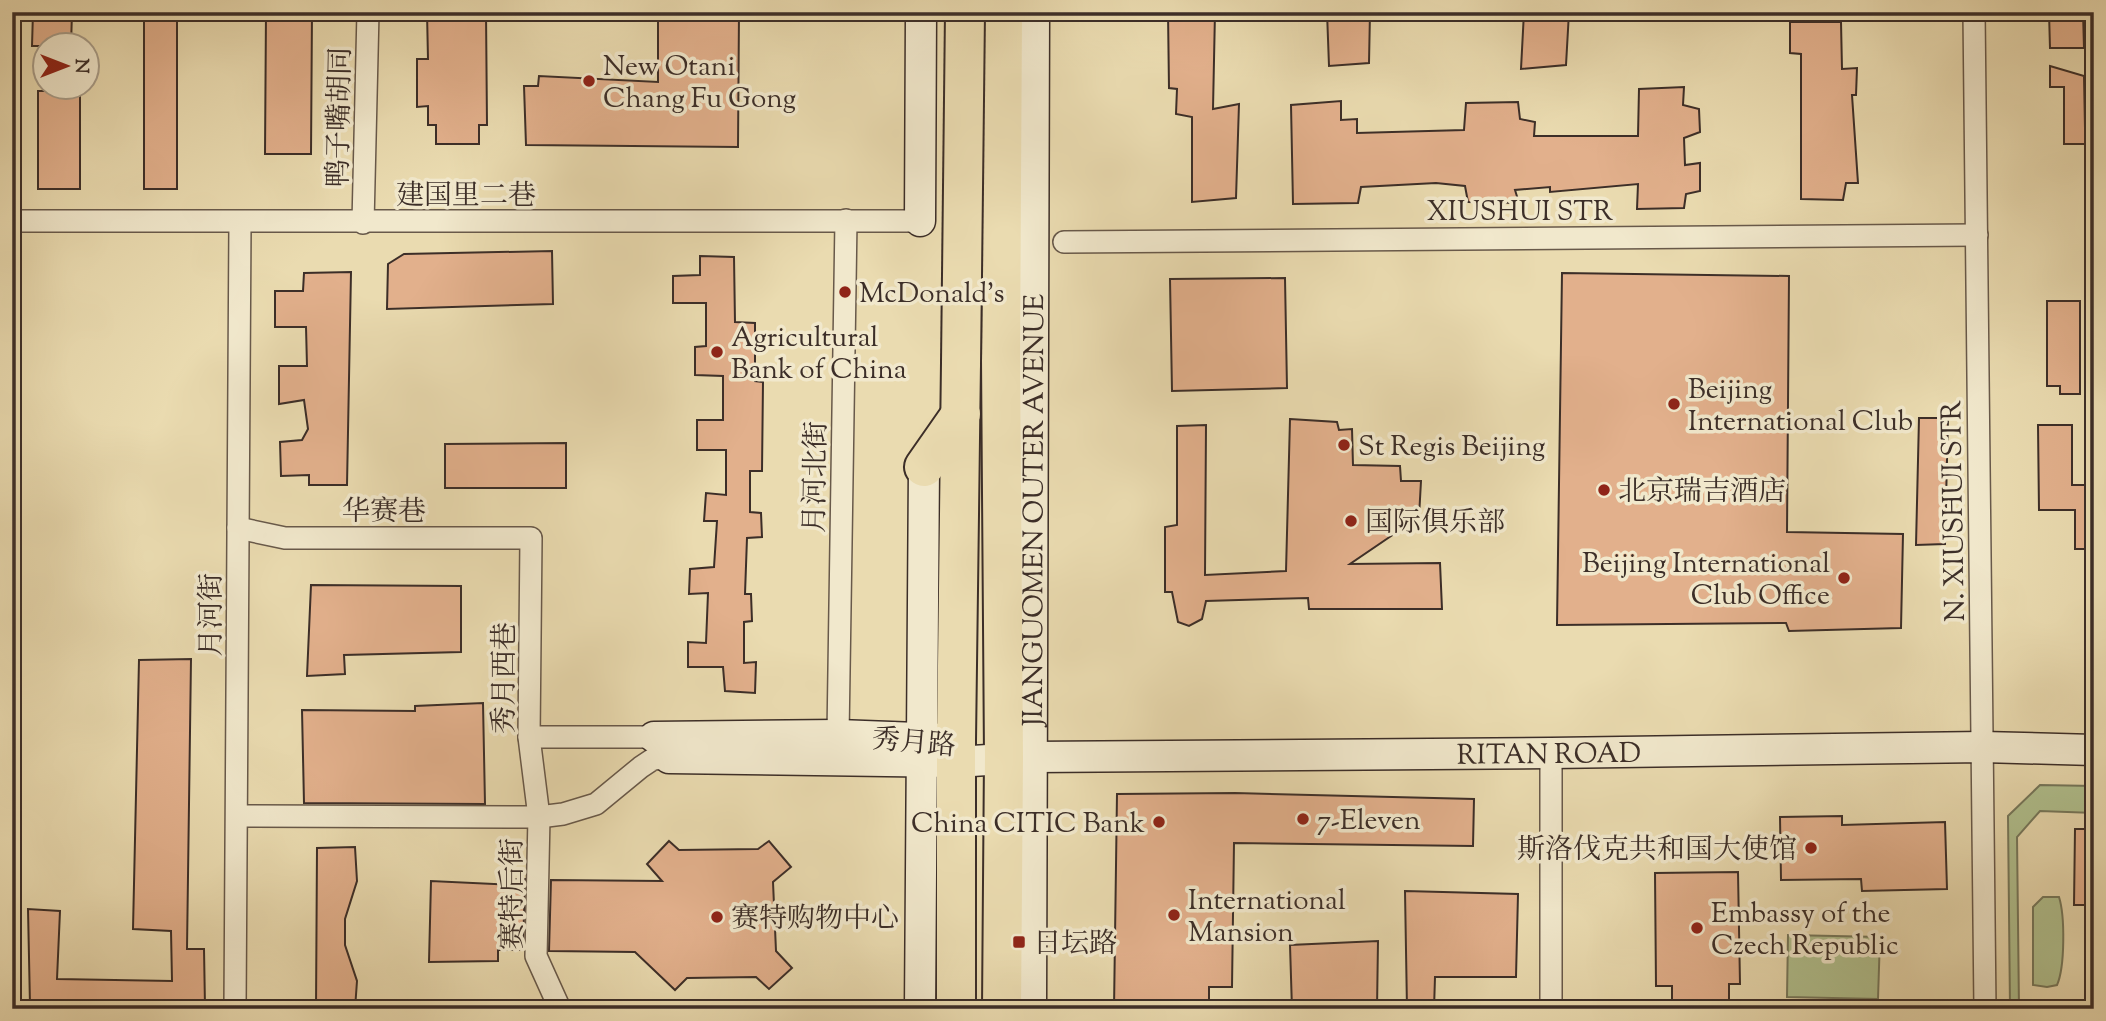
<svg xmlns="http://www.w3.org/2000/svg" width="2106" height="1021" font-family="'Sorts Mill Goudy','Noto Serif SC',serif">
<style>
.green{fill:#b1c18f;stroke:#76785c;stroke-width:2}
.building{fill:#e2b08c;stroke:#3c2e28;stroke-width:2}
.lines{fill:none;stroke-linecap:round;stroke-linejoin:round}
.street-casing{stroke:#68594a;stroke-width:24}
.secondary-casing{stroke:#3c2e28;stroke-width:33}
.highway-casing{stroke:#3c2e28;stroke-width:42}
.street{stroke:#f1e8cc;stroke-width:21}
.secondary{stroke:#f1e8cc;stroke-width:30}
.highway{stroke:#eadbb0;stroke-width:38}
.highway-bridge-casing{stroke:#3c2e28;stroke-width:42;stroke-linecap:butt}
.highway-bridge{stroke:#eadbb0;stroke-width:38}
.poi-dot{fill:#8f2418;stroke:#f1e8cc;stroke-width:2.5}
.labels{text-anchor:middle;stroke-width:7;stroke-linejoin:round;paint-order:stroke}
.poi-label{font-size:28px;fill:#3c2e28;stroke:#f1e8cc;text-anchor:start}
.street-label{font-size:28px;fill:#3c2e28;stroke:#f1e8cc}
</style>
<rect width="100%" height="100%" fill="#eadbb0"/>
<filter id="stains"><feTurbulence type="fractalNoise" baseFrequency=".00286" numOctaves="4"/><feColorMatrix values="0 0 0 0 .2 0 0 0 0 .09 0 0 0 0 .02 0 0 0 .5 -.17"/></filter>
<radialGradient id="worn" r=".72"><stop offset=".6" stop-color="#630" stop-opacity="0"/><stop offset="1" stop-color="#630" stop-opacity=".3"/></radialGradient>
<g class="green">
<path d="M2040,785L2094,786V813L2040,811L2017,837L2019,1009H2010L2008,816Z"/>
<path d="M2043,897H2059C2065,916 2065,967 2057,985L2047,987L2033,985V907Z"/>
<path d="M1788,935L1880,937L1878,999L1787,997Z"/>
</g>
<g class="building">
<path d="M33,12H72L71,46H32Z"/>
<rect x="144" y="12" width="33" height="177"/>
<path d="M266,12H312L311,154H265Z"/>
<path d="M427,12H486L487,125H479V144H436V125H428V106L417,107V59H428Z"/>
<path d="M658,12H739L738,147L526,145L524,86H538L539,76L658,82Z"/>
<path d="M1168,12H1215L1213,109L1239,104L1236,198L1192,202V117L1176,114L1177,89L1169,88Z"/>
<path d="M1327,12H1370L1369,63L1329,66Z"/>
<path d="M1524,12H1569L1566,65L1521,69Z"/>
<path d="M2049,12H2083L2084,48H2050Z"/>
<path d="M1790,22H1841L1842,69L1857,68L1856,95H1852L1858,183H1846L1843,200L1801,199V54L1790,53Z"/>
<path d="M2050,66L2084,76L2085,128H2094V144H2064V87H2050Z"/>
<path d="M1684,87L1683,105L1699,109L1700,132L1684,138L1685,165L1700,163V191L1686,194L1684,208L1637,209L1638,184L1550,192V187L1515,190L1519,203L1468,202L1465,186L1436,183L1361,187L1358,203L1293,204L1291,105L1341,101V120L1357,119V133L1464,130L1466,103L1518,102L1520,119L1535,122L1534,136H1638L1639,89Z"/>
<rect x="38" y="91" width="42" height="98"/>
<path d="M552,251L553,304L387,309L388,264L404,254Z"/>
<path d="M700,256L734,257L735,322L755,323V381L763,382L762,471H750V512L761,513L762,537L747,538L745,594H751L752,621L744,622V663L756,662L755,693L725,691L723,667H688V642L706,643L708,593L689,594L690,569L714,567L717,521H704L706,493L726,495V450H697V420H723V376L695,375V347L706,346V303H673V276L700,275Z"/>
<path d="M351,272L347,485H309V475L281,476L280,442L302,440L308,429L304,400L279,404V366H307L306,327H275V291H303L304,273Z"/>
<path d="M1562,273L1789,276L1787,532L1903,534L1901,628L1789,631L1786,623L1557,625Z"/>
<path d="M1285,278L1287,388L1172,391L1170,279Z"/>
<path d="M2047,301H2080V394H2060V386H2047Z"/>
<path d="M1919,418H1948L1945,544L1916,545Z"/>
<path d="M1290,419L1337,422L1339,430L1352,429L1353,465L1400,466L1401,481H1421L1419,517L1350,564L1440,563L1442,609H1309L1308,598L1206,601L1202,619L1189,626L1178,622L1172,592H1165V527L1177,525V426L1206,425L1205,575L1286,571Z"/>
<path d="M2038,425H2072V485H2094V549H2075V510H2039Z"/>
<path d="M566,443V488H445V444Z"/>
<path d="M311,585L461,586V652L344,655L345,674L307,676Z"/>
<path d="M191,659L187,949H204L205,1007L195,1006V1009H37V1005H30L28,909L60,911L57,979L172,981L171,931L133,929L139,660Z"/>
<path d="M483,703L485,804L304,803L302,710L415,711V706Z"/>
<path d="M1235,793L1474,799L1473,846L1234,843L1232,987H1209V1009H1114L1117,794Z"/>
<path d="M1842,816V825L1945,822L1947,889L1862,891L1861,879L1781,880L1780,817Z"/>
<path d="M2075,829H2094V905H2074Z"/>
<path d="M669,841L679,850L758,849L769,841L791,867L773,882L776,951L792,968L769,989L756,977L687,978L675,990L635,952L549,951L551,880L662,881L647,864Z"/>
<path d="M355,847L357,881L345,919V945L357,981L355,1009H316L317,848Z"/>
<path d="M1738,872L1740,984H1729V1005H1672V986H1656L1655,873Z"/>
<path d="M513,879H525L523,950H498V961L429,962L431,881L513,885Z"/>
<path d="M1405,891L1518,894L1516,977H1435L1434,1009H1407Z"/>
<path d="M1378,941L1377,1009H1292L1290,945Z"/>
</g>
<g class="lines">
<defs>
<g id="street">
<path d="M1974,12L1985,1009"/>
<path d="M12,221H920"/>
<path d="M363,223L368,12"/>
<path d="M1064,242L1977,235"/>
<path d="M238,528L285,538H531L529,737L539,817L536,956L560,1009"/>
<path d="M838,735L846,220"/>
<path d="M529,737H654"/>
<path d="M1551,753V1009"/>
<path d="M238,816L539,817L563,814L596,804L641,767L653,759L669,758"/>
<path d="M235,1009L240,222"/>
</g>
<g id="secondary">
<path d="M920,221L921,12"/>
<path d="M654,737L838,735L944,739"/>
<path id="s1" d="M669,758L957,762L1032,757L1551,753L1983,747L2094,750"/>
<path d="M920,1009L924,467"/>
<path id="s2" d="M1031,1009L1034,12"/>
</g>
<g id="highway">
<path d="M924,467L961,414"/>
<path d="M956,1009V741L961,363"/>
<path d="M1002,1009L1004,757L1001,359L1003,12"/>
</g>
</defs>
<use href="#street" class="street-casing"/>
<use href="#secondary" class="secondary-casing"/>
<use href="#highway" class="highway-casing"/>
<use href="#street" class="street"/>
<use href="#secondary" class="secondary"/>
<use href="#highway" class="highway"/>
<defs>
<path id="highway-bridge" d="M961,363L965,12"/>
</defs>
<use href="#highway-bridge" class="highway-bridge-casing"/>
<use href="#highway-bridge" class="highway-bridge"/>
</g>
<g class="poi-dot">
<circle cx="589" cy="81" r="7"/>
<circle cx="845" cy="292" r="7"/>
<circle cx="717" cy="352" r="7"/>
<circle cx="1674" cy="404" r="7"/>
<circle cx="1344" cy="445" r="7"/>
<circle cx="1604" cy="490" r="7"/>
<circle cx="1351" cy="521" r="7"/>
<circle cx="1844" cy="578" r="7"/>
<circle cx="1303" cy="819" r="7"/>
<circle cx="1159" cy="822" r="7"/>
<circle cx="1811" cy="848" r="7"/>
<circle cx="1174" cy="915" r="7"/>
<circle cx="717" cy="917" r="7"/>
<circle cx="1697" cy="928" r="7"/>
<rect x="1012" y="935" width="14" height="14" rx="3.5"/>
</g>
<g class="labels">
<g class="poi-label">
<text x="603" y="75">New Otani<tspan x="603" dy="32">Chang Fu Gong</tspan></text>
<text x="859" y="302">McDonald's</text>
<text x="731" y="346">Agricultural<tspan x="731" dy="32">Bank of China</tspan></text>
<text x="1688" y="398">Beijing<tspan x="1688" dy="32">International Club</tspan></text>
<text x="1358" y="455">St Regis Beijing</text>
<text x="1618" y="500">北京瑞吉酒店</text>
<text x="1365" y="531">国际俱乐部</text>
<text x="1830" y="572" text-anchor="end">Beijing International<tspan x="1830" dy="32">Club Office</tspan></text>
<text x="1317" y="829">7-Eleven</text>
<text x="1145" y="832" text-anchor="end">China CITIC Bank</text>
<text x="1797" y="858" text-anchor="end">斯洛伐克共和国大使馆</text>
<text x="1188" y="909">International<tspan x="1188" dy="32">Mansion</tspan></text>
<text x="1711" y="922">Embassy of the<tspan x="1711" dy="32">Czech Republic</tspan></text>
<text x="731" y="927">赛特购物中心</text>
<text x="1033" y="952">日坛路</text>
</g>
<g class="street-label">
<text transform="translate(338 117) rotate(-89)" y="10">鸭子嘴胡同</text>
<text x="466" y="204">建国里二巷</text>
<text x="1520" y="220">XIUSHUI STR</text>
<text transform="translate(814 477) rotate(-89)" y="10">月河北街</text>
<text x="384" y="520">华赛巷</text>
<text dy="10" stroke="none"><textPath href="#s2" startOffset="499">JIANGUOMEN OUTER AVENUE</textPath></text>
<text transform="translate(1952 511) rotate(-91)" y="10">N. XIUSHUI STR</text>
<text transform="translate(210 615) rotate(-90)" y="10">月河街</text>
<text transform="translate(503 678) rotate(-90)" y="10">秀月西巷</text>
<text transform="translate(914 741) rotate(5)" y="10">秀月路</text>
<text dy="10" stroke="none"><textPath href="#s1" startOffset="880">RITAN ROAD</textPath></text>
<text transform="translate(511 894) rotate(-90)" y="10">赛特后街</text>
</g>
</g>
<rect width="2106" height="1021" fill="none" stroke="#eadbb0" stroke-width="42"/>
<rect x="14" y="14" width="2078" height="993" fill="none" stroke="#3c2e28" stroke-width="3.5"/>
<rect x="21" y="21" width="2064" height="979" fill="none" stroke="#3c2e28" stroke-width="2"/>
<g transform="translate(66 66) rotate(90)"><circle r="33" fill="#f1e8cc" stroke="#a99e8a" stroke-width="2"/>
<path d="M0-5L12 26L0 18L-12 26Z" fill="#8f2418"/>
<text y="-10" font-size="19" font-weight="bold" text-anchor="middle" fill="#3c2e28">N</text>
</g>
<rect width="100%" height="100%" filter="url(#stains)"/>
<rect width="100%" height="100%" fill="url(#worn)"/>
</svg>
